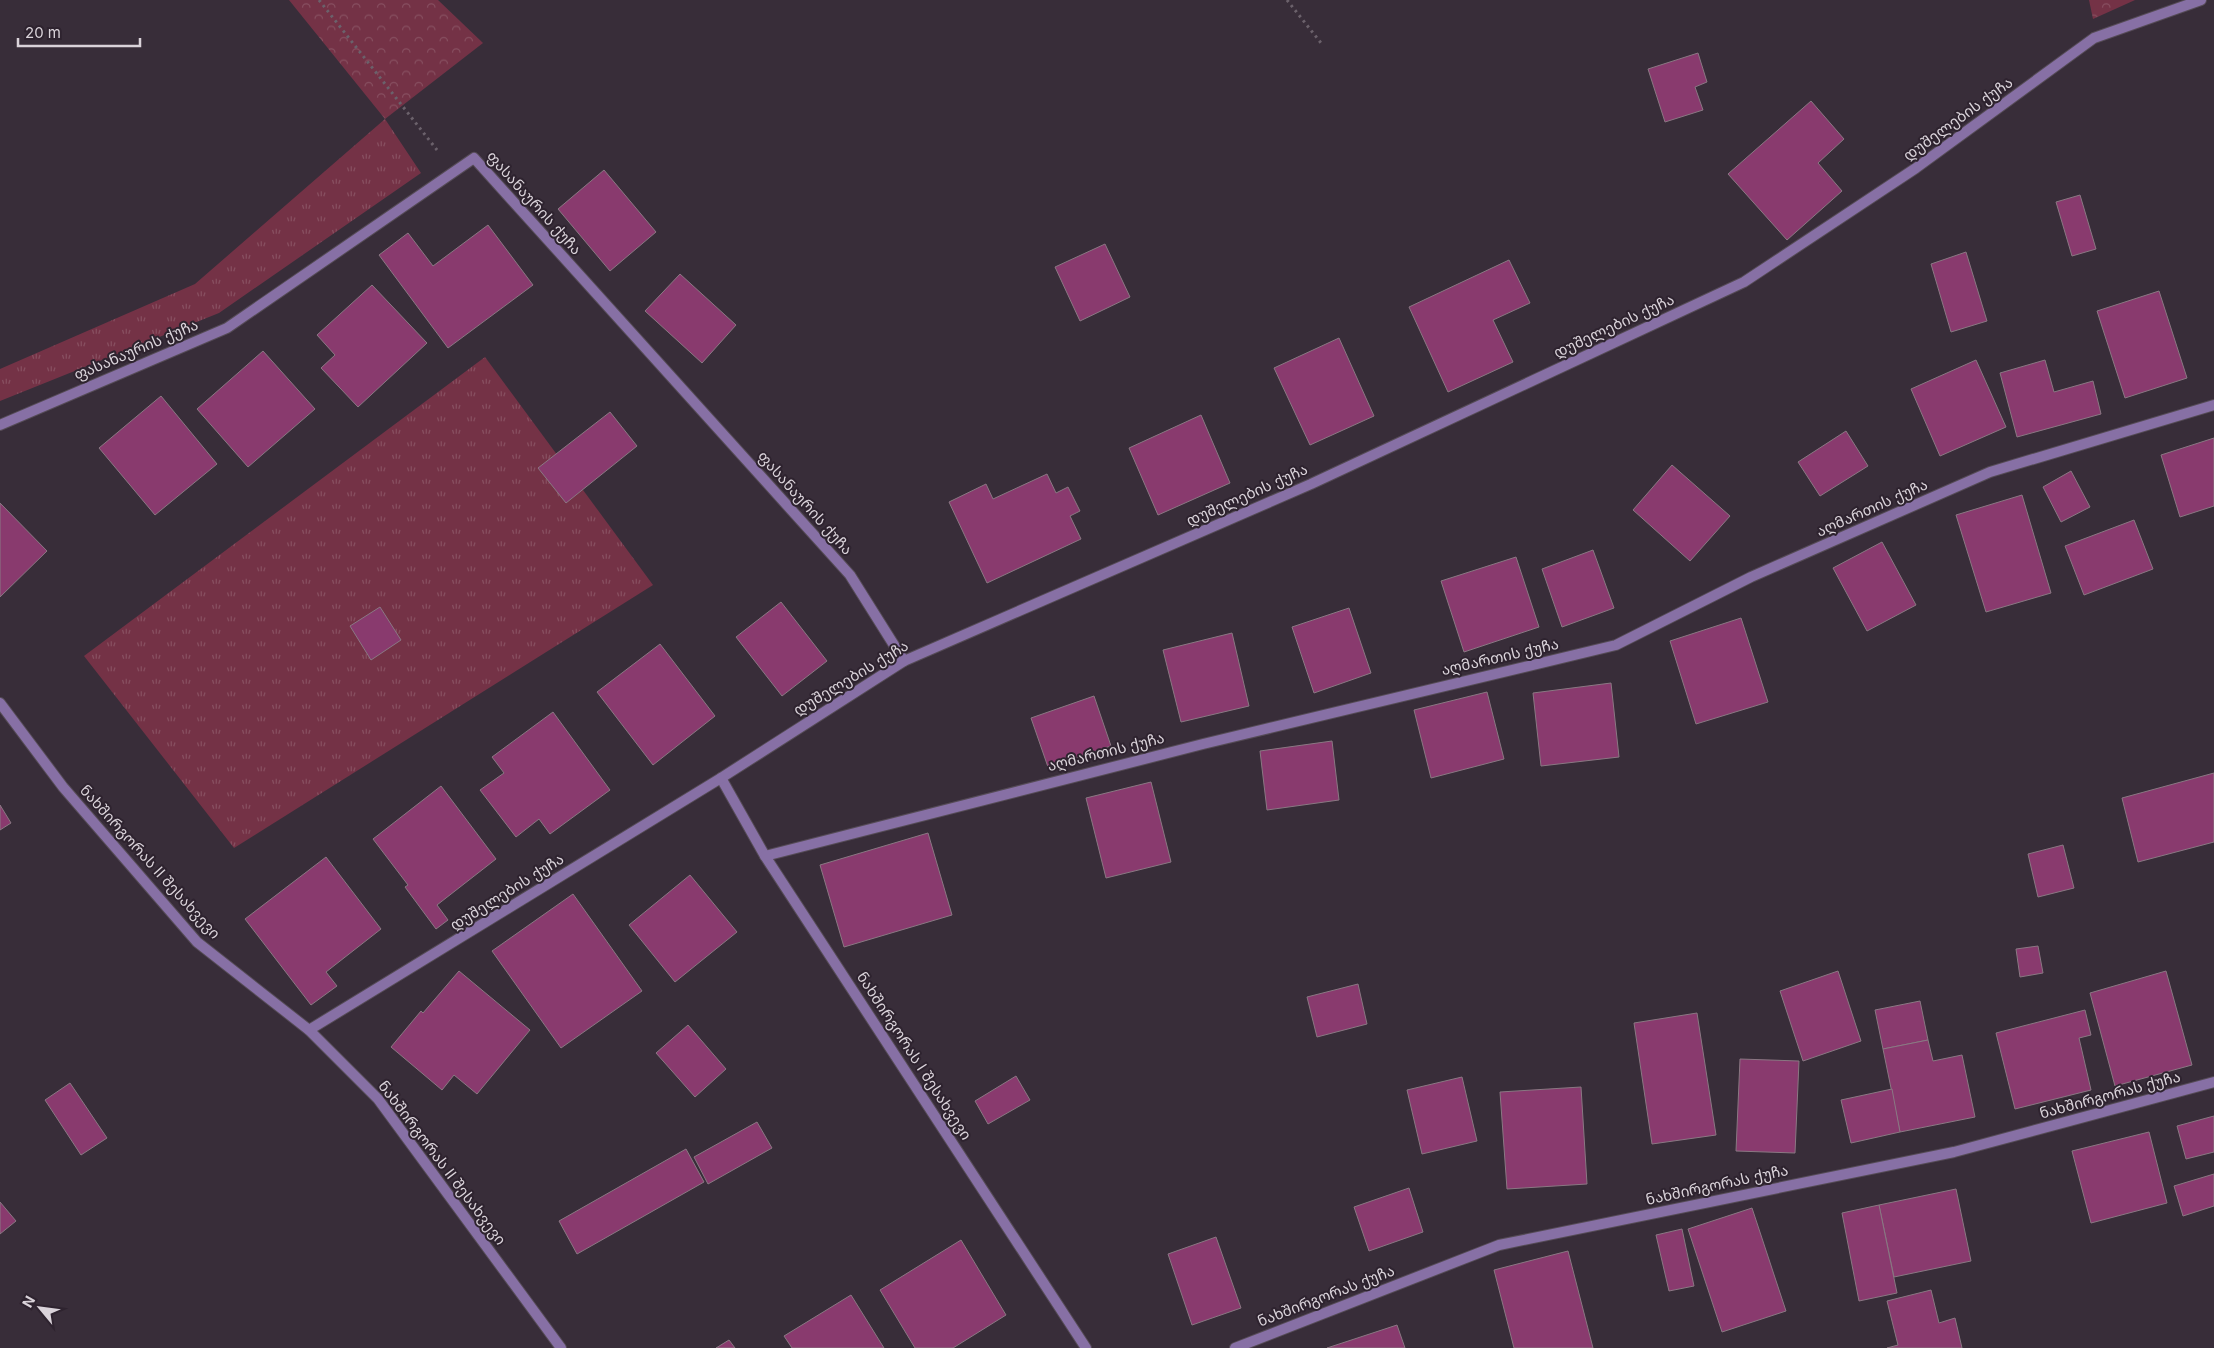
<svg xmlns="http://www.w3.org/2000/svg" width="2214" height="1348" font-family="Inter,'Noto Sans Georgian',sans-serif">
<style>
.grass{fill:url(#grass-tufts)}
.forest{fill:url(#forest-crowns)}
.building{fill:#893a6e;stroke:#8a7883}
.lines{fill:none;stroke-linecap:round;stroke-linejoin:round}
.minor-casing{stroke:#554b56;stroke-width:12}
.path{stroke:#6b616b;stroke-width:3;stroke-dasharray:2.5 4;stroke-linecap:butt}
.minor{stroke:#8770a5;stroke-width:10}
.labels{text-anchor:middle;stroke-width:4;stroke-linejoin:round;paint-order:stroke}
.street-label{font-size:15px;fill:#dad3da;stroke:#2e232f}
</style>
<defs>
<pattern id="grass-tufts" width="24" height="20" patternUnits="userSpaceOnUse" patternTransform="scale(1.25)"><rect width="24" height="20" fill="#743246"/><path d="M3 7l-1-3M5 7V3M7 7l1-3M15 17l-1-3M17 17v-4M19 17l1-3" fill="none" stroke="#874f60"/></pattern>
<pattern id="forest-crowns" width="20" height="18" patternUnits="userSpaceOnUse" patternTransform="scale(1.25)"><rect width="20" height="18" fill="#743246"/><path d="M2 6a3 3 0 1 1 6 0M12 15a3 3 0 1 1 6 0" fill="none" stroke="#874f60"/></pattern>
</defs>
<rect width="100%" height="100%" fill="#382d39"/>
<g class="grass">
<path d="M385,119L421,173L219,313L0,401V369L195,284Z"/>
<path d="M485,357L653,585L234,848L84,656Z"/>
</g>
<g class="forest">
<path d="M289,0H438L483,43L385,119Z"/>
<path d="M2089,0H2135L2093,19Z"/>
</g>
<g class="building">
<path d="M1698,53L1707,82L1695,87L1703,110L1665,122L1648,69Z"/>
<path d="M1811,101L1844,139L1818,163L1842,191L1787,240L1728,174Z"/>
<path d="M604,170L656,232L610,271L558,209Z"/>
<path d="M2080,195L2096,249L2072,256L2056,202Z"/>
<path d="M488,225L533,285L448,348L379,255L408,233L433,266Z"/>
<path d="M1105,244L1130,297L1080,321L1055,267Z"/>
<path d="M1966,252L1987,321L1951,332L1931,264Z"/>
<path d="M1509,260L1530,303L1493,320L1513,362L1448,392L1409,307Z"/>
<path d="M680,274L736,325L702,363L645,311Z"/>
<path d="M372,285L427,343L358,407L321,368L335,355L317,335Z"/>
<path d="M2159,291L2187,378L2125,398L2097,311Z"/>
<path d="M1339,338L1374,416L1310,445L1274,368Z"/>
<path d="M263,351L315,409L248,467L197,409Z"/>
<path d="M1976,360L2006,427L1940,456L1911,389Z"/>
<path d="M2045,360L2054,392L2093,381L2101,414L2017,437L2000,373Z"/>
<path d="M161,396L217,464L155,515L99,448Z"/>
<path d="M610,412L637,446L566,503L538,468Z"/>
<path d="M1201,415L1230,483L1158,515L1129,448Z"/>
<path d="M1846,431L1868,466L1820,496L1798,462Z"/>
<path d="M2214,438V506L2180,517L2161,455Z"/>
<path d="M1672,465L1730,516L1690,561L1633,510Z"/>
<path d="M2071,471L2090,507L2061,522L2043,487Z"/>
<path d="M1047,474L1056,493L1068,487L1080,511L1070,516L1081,539L987,583L949,502L986,484L993,499Z"/>
<path d="M2022,495L2051,593L1986,612L1956,515Z"/>
<path d="M0,503L47,551L0,597Z"/>
<path d="M2134,520L2153,569L2084,595L2065,546Z"/>
<path d="M1882,542L1916,605L1867,631L1833,568Z"/>
<path d="M1593,550L1614,608L1562,627L1542,569Z"/>
<path d="M1516,557L1539,627L1464,652L1441,581Z"/>
<path d="M781,602L827,661L782,696L736,637Z"/>
<path d="M380,607L401,640L371,660L350,626Z"/>
<path d="M1349,608L1371,673L1314,693L1292,627Z"/>
<path d="M1741,618L1768,702L1696,724L1670,641Z"/>
<path d="M1232,633L1249,706L1181,722L1163,650Z"/>
<path d="M660,644L715,716L653,765L597,692Z"/>
<path d="M1611,683L1619,757L1541,766L1533,693Z"/>
<path d="M1487,692L1504,759L1431,778L1414,710Z"/>
<path d="M1094,696L1111,746L1048,767L1031,718Z"/>
<path d="M553,712L610,790L550,834L539,819L516,837L480,790L504,773L492,757Z"/>
<path d="M1332,741L1339,800L1267,810L1260,751Z"/>
<path d="M2214,773V842L2138,862L2122,798Z"/>
<path d="M1151,782L1171,862L1106,878L1086,798Z"/>
<path d="M441,786L496,859L437,905L448,920L436,929L405,887L408,885L373,839Z"/>
<path d="M0,805L11,823L0,830Z"/>
<path d="M928,833L952,915L844,947L820,865Z"/>
<path d="M2063,845L2074,888L2038,897L2028,854Z"/>
<path d="M326,857L381,929L326,972L337,986L311,1005L245,919Z"/>
<path d="M690,875L737,932L675,982L629,925Z"/>
<path d="M573,894L642,991L561,1048L492,951Z"/>
<path d="M2038,946L2043,973L2020,977L2016,949Z"/>
<path d="M459,971L530,1030L477,1094L454,1075L442,1090L391,1047L421,1011L423,1013Z"/>
<path d="M1838,971L1861,1041L1803,1061L1780,991Z"/>
<path d="M2166,971L2192,1065L2115,1086L2090,993Z"/>
<path d="M1358,984L1367,1024L1317,1037L1307,997Z"/>
<path d="M1920,1001L1928,1040L1883,1049L1875,1010Z"/>
<path d="M2085,1010L2091,1035L2079,1038L2091,1090L2015,1109L1996,1033Z"/>
<path d="M1697,1013L1716,1135L1652,1144L1634,1023Z"/>
<path d="M688,1025L726,1069L695,1097L656,1053Z"/>
<path d="M1928,1040L1933,1061L1962,1055L1975,1117L1900,1132L1883,1049Z"/>
<path d="M1740,1059L1799,1061L1795,1153L1736,1151Z"/>
<path d="M1016,1076L1030,1100L988,1124L975,1101Z"/>
<path d="M1462,1077L1477,1141L1422,1154L1407,1090Z"/>
<path d="M70,1083L107,1138L81,1155L45,1100Z"/>
<path d="M1581,1087L1587,1184L1507,1189L1500,1092Z"/>
<path d="M1892,1089L1900,1132L1851,1143L1841,1100Z"/>
<path d="M2214,1116V1152L2186,1159L2177,1126Z"/>
<path d="M757,1122L772,1148L708,1184L694,1157Z"/>
<path d="M2149,1132L2167,1203L2091,1223L2072,1151Z"/>
<path d="M686,1149L704,1182L577,1254L559,1221Z"/>
<path d="M2214,1174V1206L2183,1216L2174,1186Z"/>
<path d="M1409,1188L1423,1232L1369,1251L1354,1207Z"/>
<path d="M1956,1189L1971,1261L1894,1277L1879,1205Z"/>
<path d="M0,1202L16,1221L0,1234Z"/>
<path d="M1879,1205L1897,1293L1859,1301L1842,1213Z"/>
<path d="M1752,1208L1786,1311L1722,1332L1688,1229Z"/>
<path d="M1682,1229L1694,1286L1669,1291L1656,1235Z"/>
<path d="M1216,1237L1241,1308L1192,1325L1168,1254Z"/>
<path d="M961,1240L1006,1315L953,1348H915L880,1290Z"/>
<path d="M1568,1251L1593,1348H1514L1494,1270Z"/>
<path d="M1931,1290L1939,1323L1955,1318L1962,1348H1887L1898,1345L1887,1301Z"/>
<path d="M851,1295L884,1348H792L784,1336Z"/>
<path d="M1397,1325L1405,1348H1327Z"/>
<path d="M729,1340L735,1348H716Z"/>
</g>
<g class="lines">
<defs>
<g id="minor">
<path d="M0,425L227,328L474,158L850,575L904,661"/>
<path d="M0,703L63,787L197,942L309,1030L378,1099L561,1348"/>
<path d="M721,778L765,856L1086,1348"/>
<path d="M765,856L1203,744L1616,645L1751,577L1990,472L2214,405"/>
<path d="M309,1030L721,778L904,661L1311,484L1744,282L1916,168L2094,38L2201,0"/>
<path d="M1235,1348L1499,1245L1954,1152L2214,1082"/>
</g>
</defs>
<use href="#minor" class="minor-casing"/>
<g class="path">
<path d="M319,0L437,150"/>
<path d="M1287,0L1321,43"/>
</g>
<use href="#minor" class="minor"/>
</g>
<g class="labels">
<g class="street-label">
<text transform="translate(1958 119) rotate(-36)" y="5">დუშელების ქუჩა</text>
<text transform="translate(534 203) rotate(48)" y="5">ფასანაურის ქუჩა</text>
<text transform="translate(1614 326) rotate(-25)" y="5">დუშელების ქუჩა</text>
<text transform="translate(136 350) rotate(-23)" y="5">ფასანაურის ქუჩა</text>
<text transform="translate(1247 495) rotate(-24)" y="5">დუშელების ქუჩა</text>
<text transform="translate(805 503) rotate(48)" y="5">ფასანაურის ქუჩა</text>
<text transform="translate(1872 508) rotate(-24)" y="5">აღმართის ქუჩა</text>
<text transform="translate(1500 657) rotate(-13)" y="5">აღმართის ქუჩა</text>
<text transform="translate(851 678) rotate(-31)" y="5">დუშელების ქუჩა</text>
<text transform="translate(1106 752) rotate(-14)" y="5">აღმართის ქუჩა</text>
<text transform="translate(150 862) rotate(48)" y="5">ნახშირგორას II შესახვევი</text>
<text transform="translate(507 892) rotate(-32)" y="5">დუშელების ქუჩა</text>
<text transform="translate(914 1056) rotate(57)" y="5">ნახშირგორას I შესახვევი</text>
<text transform="translate(2110 1095) rotate(-15)" y="5">ნახშირგორას ქუჩა</text>
<text transform="translate(442 1163) rotate(53)" y="5">ნახშირგორას II შესახვევი</text>
<text transform="translate(1717 1185) rotate(-12)" y="5">ნახშირგორას ქუჩა</text>
<text transform="translate(1326 1296) rotate(-21)" y="5">ნახშირგორას ქუჩა</text>
</g>
</g>
<g transform="translate(40 1308) rotate(299)" stroke="#2e232f" stroke-width="4" paint-order="stroke">
<path d="M0-4L9 19L0 12L-9 19Z" fill="#dad3da"/>
<text y="-8" font-size="14" font-weight="bold" text-anchor="middle" fill="#dad3da">N</text>
</g>
<path d="M18 38v8h122v-8" fill="none" stroke="#dad3da" stroke-width="2.5"/>
<text x="25" y="38" font-size="15" fill="#dad3da" stroke="#2e232f" stroke-width="4" paint-order="stroke">20 m</text>
</svg>
